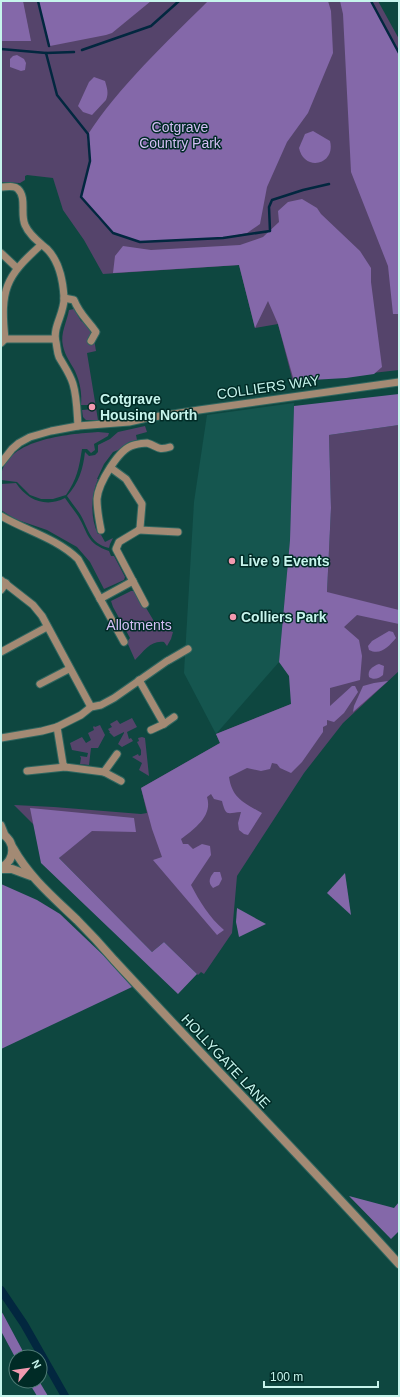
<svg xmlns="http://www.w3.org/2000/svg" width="400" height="1397" font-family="Arial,sans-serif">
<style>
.built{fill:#15564f}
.green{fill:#55446b}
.forest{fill:#8468a9}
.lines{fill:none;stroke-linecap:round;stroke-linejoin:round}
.stream{stroke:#02273f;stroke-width:2.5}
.canal{stroke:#02273f;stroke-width:8}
.minor-casing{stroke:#2f665f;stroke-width:9}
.tertiary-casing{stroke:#2f665f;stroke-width:10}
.minor{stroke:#a38a74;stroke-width:7}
.tertiary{stroke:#a38a74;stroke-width:8}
.poi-dot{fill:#f19ab0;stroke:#002b26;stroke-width:1.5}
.labels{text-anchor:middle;stroke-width:3;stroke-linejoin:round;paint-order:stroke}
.park-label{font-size:14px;fill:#d4bef5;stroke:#002b26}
.street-label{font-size:14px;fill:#c6f4ec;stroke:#002b26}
.poi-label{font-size:14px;font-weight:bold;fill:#c6f4ec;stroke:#002b26;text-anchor:start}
</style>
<rect width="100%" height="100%" fill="#0e4740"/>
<path class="built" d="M294,403L290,540L279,662L216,734L184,673L194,502L207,415Z"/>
<g class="green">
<path d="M1,1H378L399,39V370L293,382L278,324L255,328L239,265L103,274L84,240L63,210L53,178L27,175L25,176V180L20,183L1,182Z"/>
<path d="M74,309L81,321L90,326C92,334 95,342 96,351L87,353L98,420H86L83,417L82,410L94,409V405H81C82,393 80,382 75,371C71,363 65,356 63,346C60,333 67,322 69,310Z"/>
<path d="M399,425V671L343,723L304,773L237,876L232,933L204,974L201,972L198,975L164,942L152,952L59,858L63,854L14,805L54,807L141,814L147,813L141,788L220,743L216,734L291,704L302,581L327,592L331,508L329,435Z"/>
<path d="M145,426L147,432L136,435L137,440L129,442L118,450L113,452L104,464L97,479H98C91,495 90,518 98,534L100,533L105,542L113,538L110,544L109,548C89,543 89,529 80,514C76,508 71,502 67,496C79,483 83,469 85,452L89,456L95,455L98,452V445L110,439L118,432Z"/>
<path d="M98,432L109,433L108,436L94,444L95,450L91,453L87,449H82C79,468 77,479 66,495L53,499H41L30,495L17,482L1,480C1,439 69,434 98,432Z"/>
<path d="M16,483C27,500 46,508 65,498C69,504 74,510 78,516C89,534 86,543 109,551L111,556H114L125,577L124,580L104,589L90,562L77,547L47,530L15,519L1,510V484Z"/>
<path d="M131,591H136L158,628L173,632L171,639L167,646L164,642C151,640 144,651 135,660L127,642L130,638L113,607L111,601Z"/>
<path d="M132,718L137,727L127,732L129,739L131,738L133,741L122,747L118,744L124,733V732L114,737L109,732H110L108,729L112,727L110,724L117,720L120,724Z"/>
<path d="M100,725L105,735L98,748H91L89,765L80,764L81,758L80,756L87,757L88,753L72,750L70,743L82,737L86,743L91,740L88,733L94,730L93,727L94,726L95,727Z"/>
<path d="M142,737L145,738L149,776L139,770L142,763L132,757L138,754L139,756L141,755V750L137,742L139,741L138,738Z"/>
</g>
<g class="forest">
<path d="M1,1H23L31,41H1Z"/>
<path d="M38,1H151L112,33L106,35L50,46Z"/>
<path d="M208,1H328L331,11L333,53L308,113L287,142L267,187L260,224L247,233L223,238L140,242L113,233L98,218L81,197L90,161L87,136C119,86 166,43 208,1Z"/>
<path d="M340,1H371L399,53V314H393L388,266L351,172L343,14Z"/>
<path d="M13,56L17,55L24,59L26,63L25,70L21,71L10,67V59Z"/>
<path d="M94,77L105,81C107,88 109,93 106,100L92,115L83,112L78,106L89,82Z"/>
<path d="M313,131L330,141C336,165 304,172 299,148L305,134Z"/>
<path d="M302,199L317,208L321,214L360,251L371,268V282L382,367L374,374L346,378L294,381L278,324L268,301L255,328L239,265L113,273L115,256L123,246L151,250L240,245L263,237L279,222L278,211L288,202Z"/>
<path d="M399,394V425L329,435L331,508L327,592L399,610V624L357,615L344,627L359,640L362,656L360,680L330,688V706L352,686H355L358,692L344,713L334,722L327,720V725L323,727V732L302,762L291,773L280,768L277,764L272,763L270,769L261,771L247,768L229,777C232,798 244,803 262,813L248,835L244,834L239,830L238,823L241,812C227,813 226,817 222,801L214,799L211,794L207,797C213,816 194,829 181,839L183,844H188L193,849L202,844L210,846L211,855L191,885C200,902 209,917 224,930L217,935L153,860L162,857L152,829L141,788L220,743L216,734L291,704L289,676L279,662L290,540L294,406Z"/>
<path d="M389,631L393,632L396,638C389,646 381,656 369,650L368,646L372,641Z"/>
<path d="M379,664L384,666L383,675C379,679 373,680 369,677C367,670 373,666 379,664Z"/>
<path d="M388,681L353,712L354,706L363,686L374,683Z"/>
<path d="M30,808L134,818L136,832L92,831L59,858L152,952L164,942L197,974L178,994L41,863Z"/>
<path d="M214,872H220L222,879L219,885L213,888C207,882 210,877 214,872Z"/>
<path d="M345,873L351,915L327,893Z"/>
<path d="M1,884L37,900L60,914L103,955L132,987L1,1049Z"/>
<path d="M237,908L266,924L239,937L236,922Z"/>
<path d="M349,1196L394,1208L399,1202V1231L391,1239Z"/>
<path d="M1,1311L3,1314L26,1357H16V1359L1,1331Z"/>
<path d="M28,1381H39L48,1396H37Z"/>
</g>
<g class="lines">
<g class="stream">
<path d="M38,1L49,46"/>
<path d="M371,1L399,53"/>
<path d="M1,49L46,53L74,52"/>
<path d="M82,50L151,26L179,1"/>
<path d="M46,53L57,95L88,134L90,161L81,197L113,233L140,242L223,238L270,231L269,207L272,200L303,190L329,184"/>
</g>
<path class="canal" d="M1,1290L24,1324L65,1396"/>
<defs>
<g id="minor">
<path d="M1,187C7,187 14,185 18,189C27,198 20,214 25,225C29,235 39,242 47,249C59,261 63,281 64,297C65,313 52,327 56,342C57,347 57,352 59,357C64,366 70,374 73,384C77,397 77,412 78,426"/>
<path d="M1,253L17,268"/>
<path d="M64,298L74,300C80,315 87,319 96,332L91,341"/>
<path d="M5,339C0,290 5,277 41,245"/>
<path d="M1,343L5,339H55"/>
<path d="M1,463L12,449L19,443L30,437L51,431L78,426L129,422L147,418L199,410L399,382"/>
<path d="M111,468L126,479L142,504L140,528L139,530L119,542L116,549L145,604"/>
<path d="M1,516C27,531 56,538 78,559L124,642"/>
<path d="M101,530C99,520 97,509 97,499C98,484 119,448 134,445C138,444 143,443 147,443C158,446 157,451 170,447"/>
<path d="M139,530L178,532"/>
<path d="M1,580L33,605L42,616L91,707"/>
<path d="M1,590L6,583"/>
<path d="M100,599L133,581"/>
<path d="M1,652L47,627"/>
<path d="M169,660L188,649"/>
<path d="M139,680L164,724"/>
<path d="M40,684L69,669"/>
<path d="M57,727L63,764L65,767L104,772L121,781"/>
<path d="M151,730L164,724L174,717"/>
<path d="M1,738L42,731L57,727L81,715L91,707L101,705L114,698L167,661"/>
<path d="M27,771L65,767"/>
<path d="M104,772L117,754"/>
<path d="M1,825L5,835"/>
</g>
<g id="tertiary">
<path d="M1,833C16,842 16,859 1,868"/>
<path d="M13,848C29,877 54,898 77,920C90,933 102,946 114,960C208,1062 306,1161 399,1264"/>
<path d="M1,869H12L31,876"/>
</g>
</defs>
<use href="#minor" class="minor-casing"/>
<use href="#tertiary" class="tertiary-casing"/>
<use href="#minor" class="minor"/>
<use href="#tertiary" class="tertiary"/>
</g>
<g class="poi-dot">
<circle cx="92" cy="407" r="4"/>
<circle cx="232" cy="561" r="4"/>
<circle cx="233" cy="617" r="4"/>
</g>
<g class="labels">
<g class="park-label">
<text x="180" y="132">Cotgrave<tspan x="180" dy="16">Country Park</tspan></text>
<text x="139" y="630">Allotments</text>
</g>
<g class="street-label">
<text transform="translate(268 387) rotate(-8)" y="5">COLLIERS WAY</text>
<text transform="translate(226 1061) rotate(47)" y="5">HOLLYGATE LANE</text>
</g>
<g class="poi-label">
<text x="100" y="404">Cotgrave<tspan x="100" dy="16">Housing North</tspan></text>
<text x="240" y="566">Live 9 Events</text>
<text x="241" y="622">Colliers Park</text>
</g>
</g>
<rect width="400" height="1397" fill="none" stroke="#c6f4ec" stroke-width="4"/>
<g transform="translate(28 1369) rotate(61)"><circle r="19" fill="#002b26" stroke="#4f7b75"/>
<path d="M0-3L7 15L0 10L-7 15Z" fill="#f19ab0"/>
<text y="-6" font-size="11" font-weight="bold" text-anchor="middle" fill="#c6f4ec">N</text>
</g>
<path d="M264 1381v6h114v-6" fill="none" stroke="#c6f4ec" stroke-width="2"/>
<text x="270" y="1381" font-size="12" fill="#c6f4ec" stroke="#002b26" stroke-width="3" paint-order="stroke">100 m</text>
</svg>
